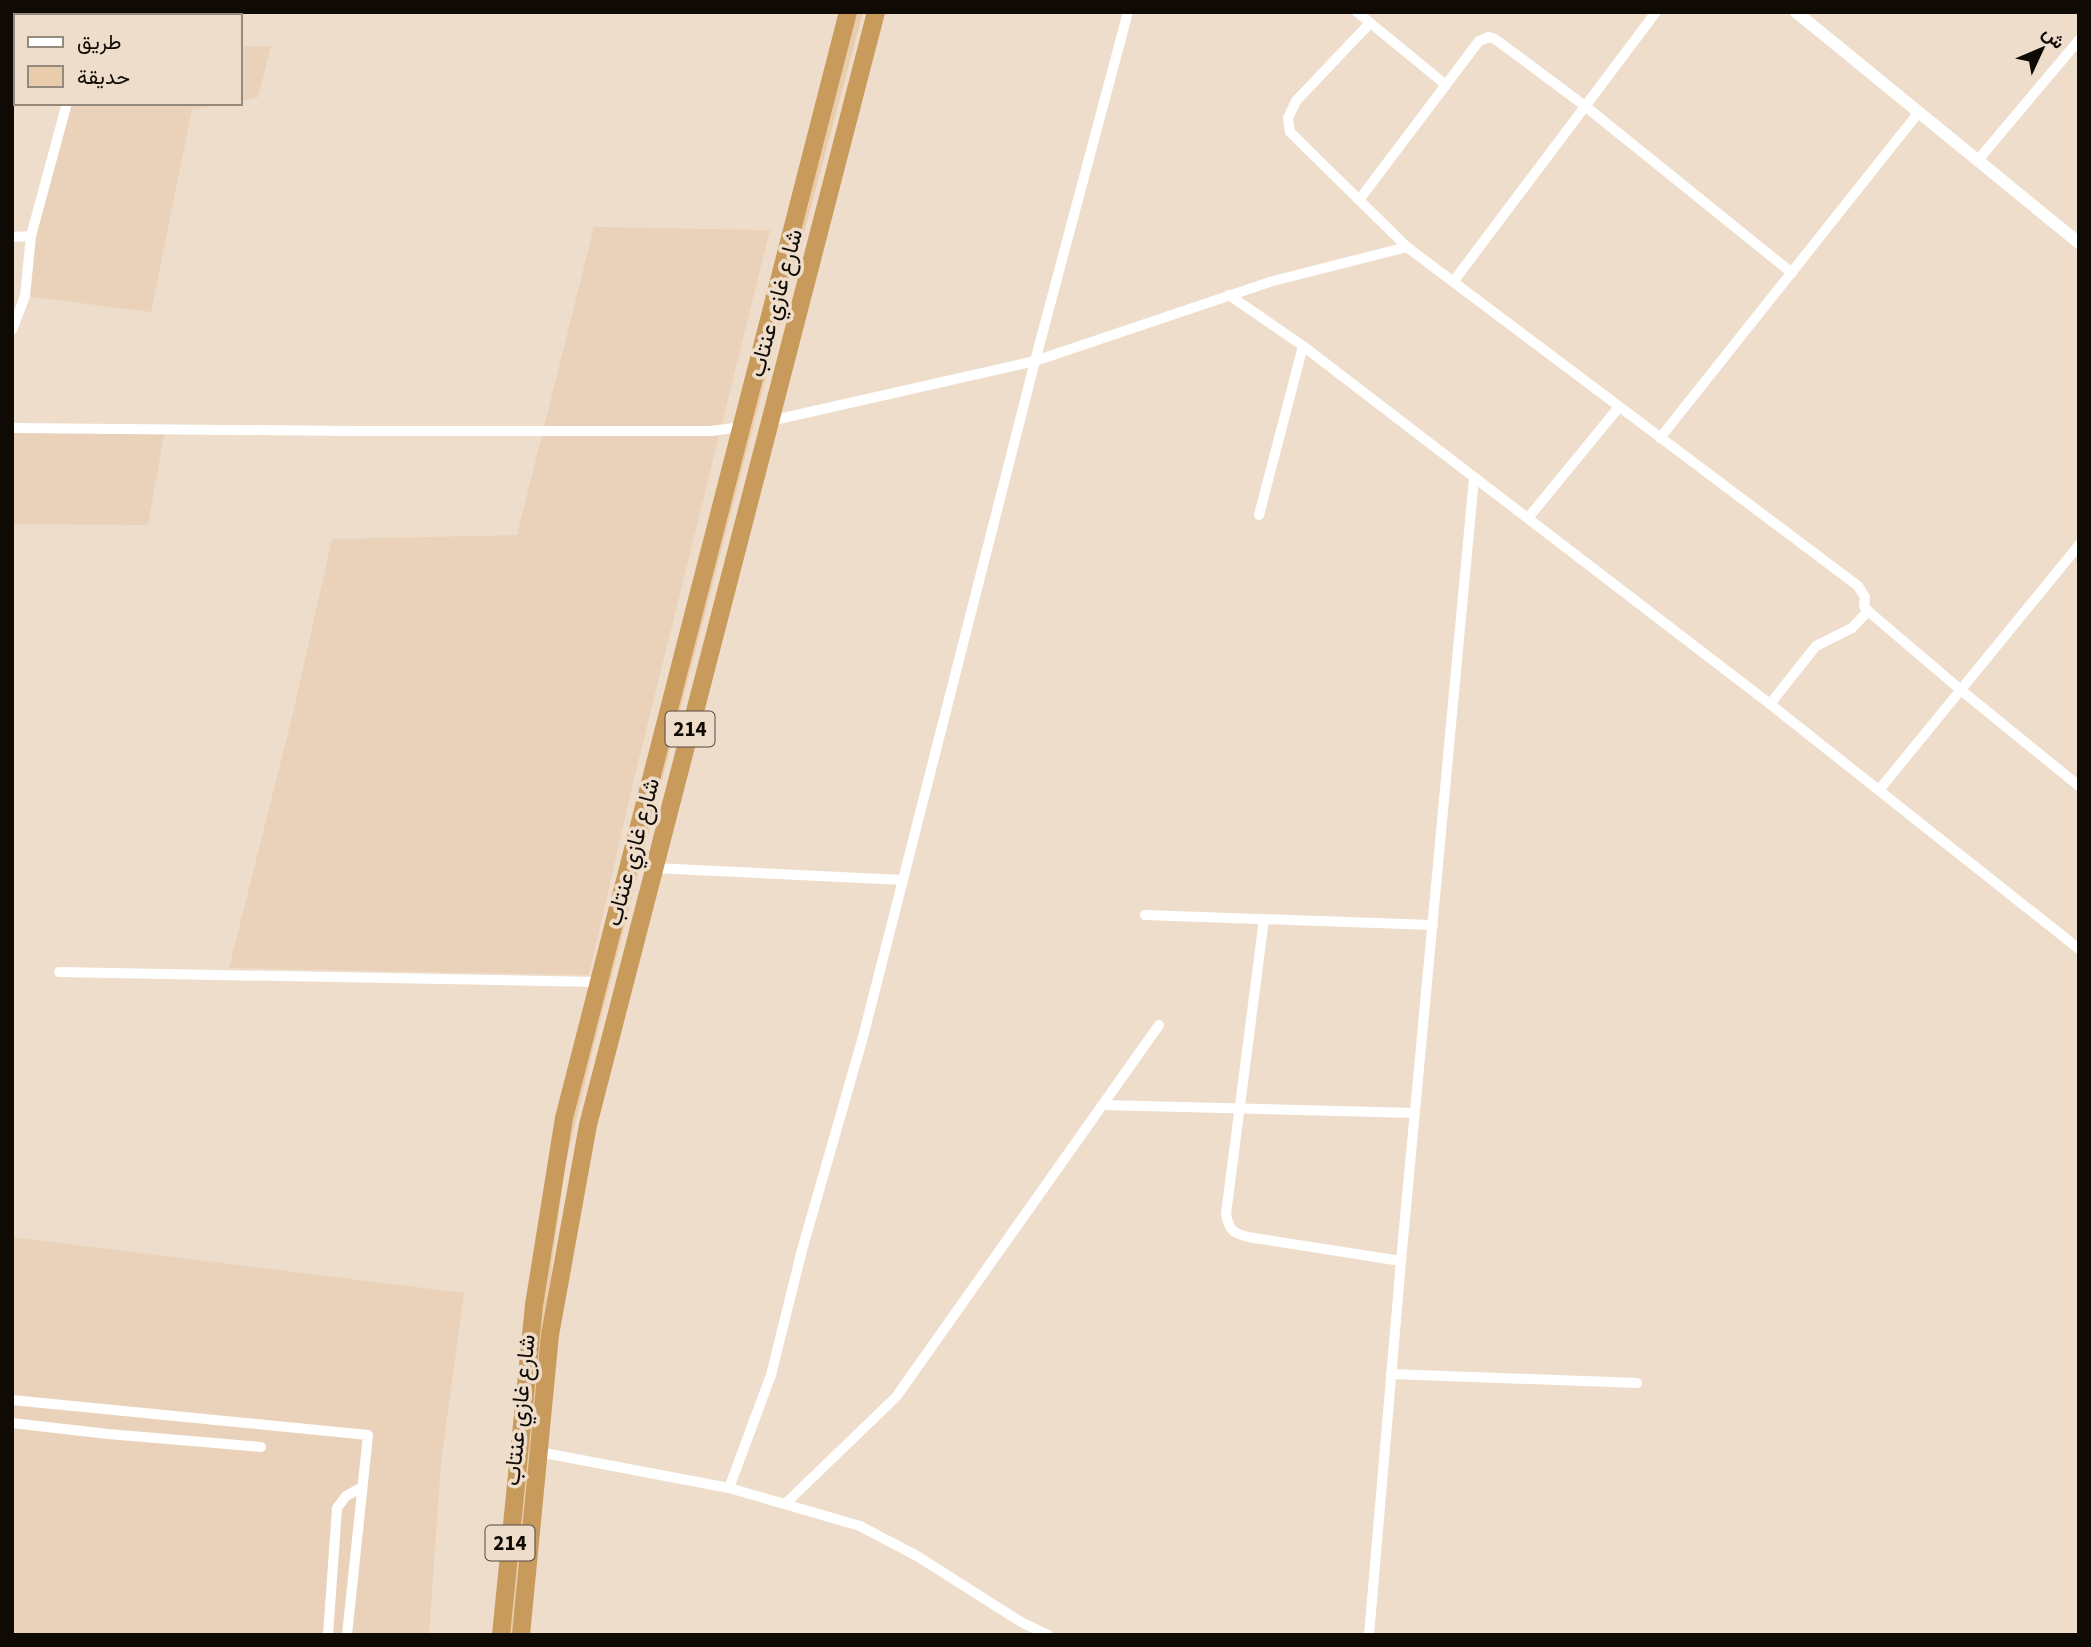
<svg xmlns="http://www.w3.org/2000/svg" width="2091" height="1647" font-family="'Source Sans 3',Vazirmatn,sans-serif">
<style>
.built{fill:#e9d2b9}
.green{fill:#e9ccab}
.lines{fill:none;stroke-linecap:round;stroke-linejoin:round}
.minor{stroke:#fff;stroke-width:10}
.tertiary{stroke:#fff;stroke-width:12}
.trunk{stroke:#c89a5c;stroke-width:18}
.labels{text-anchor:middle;stroke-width:7;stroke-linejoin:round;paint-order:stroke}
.shield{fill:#eeddca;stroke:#534940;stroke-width:2}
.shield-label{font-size:21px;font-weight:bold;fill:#100a05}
.street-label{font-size:23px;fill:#100a05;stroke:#eeddca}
</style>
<rect width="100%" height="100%" fill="#eeddca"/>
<g class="built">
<path d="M240,46H271L258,97L240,101Z"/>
<path d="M67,103H226L192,110L151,312L25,296L31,236Z"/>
<path d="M594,227L770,230L634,779L589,975L229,968L293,713L332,539L517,535Z"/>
<path d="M12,428L165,429L148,525L12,524Z"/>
<path d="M12,1237L464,1293L441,1463L429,1635H12Z"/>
</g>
<path class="green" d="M857,12H863L779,326L595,1041L565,1166L547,1304L514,1635H509L540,1311L561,1160L792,259Z"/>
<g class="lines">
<g class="minor">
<path d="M1357,12L1446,85"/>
<path d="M90,16L91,12"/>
<path d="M1370,23L1296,101L1288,118L1290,132L1407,247L1858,586L1865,597L1864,606L1868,611L1962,691L2079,786"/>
<path d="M1978,160L2079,40"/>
<path d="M1359,200L1479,41L1489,37L1495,39L1585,106L1792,273"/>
<path d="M12,237L31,236"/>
<path d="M1453,282L1656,12"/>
<path d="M1229,295L1303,346L1770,704L2079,949"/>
<path d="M12,330L25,296L31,236L67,103"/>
<path d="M770,421L1035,361L1273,281L1407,247"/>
<path d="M12,428L354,431H711L741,427"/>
<path d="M1660,438L1919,112"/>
<path d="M1259,515L1303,346"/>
<path d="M1528,518L1619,407"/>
<path d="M1770,704L1816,646L1852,628L1868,611"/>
<path d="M1879,790L2079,545"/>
<path d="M653,868L903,880"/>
<path d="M1145,915L1433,925"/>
<path d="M1264,919L1226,1214C1229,1230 1233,1233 1248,1237L1401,1261"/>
<path d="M59,972L598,982"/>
<path d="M1103,1105L1415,1113"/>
<path d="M1391,1374L1637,1383"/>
<path d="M12,1400L368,1435L347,1635"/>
<path d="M12,1423L108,1434L261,1447"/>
<path d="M539,1452L729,1488L860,1526L917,1556L1021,1622L1048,1635"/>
<path d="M729,1488L771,1375L802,1250L863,1037L1035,361L1128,12"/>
<path d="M785,1504L896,1397L1159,1025"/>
<path d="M328,1635L337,1508L346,1496L361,1488"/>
<path d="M1369,1635L1401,1261L1474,478"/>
</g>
<path class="tertiary" d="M1796,12L2079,243"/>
<g class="trunk">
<path d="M501,1635L534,1305L564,1118L848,12"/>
<path d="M521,1635L550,1335L588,1125L876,12"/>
</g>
</g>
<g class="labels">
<g class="shield">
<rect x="665.5" y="711.5" width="49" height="35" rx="5"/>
<rect x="485.5" y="1525.5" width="49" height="35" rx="5"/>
</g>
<g class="shield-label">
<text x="690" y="736">214</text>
<text x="510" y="1550">214</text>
</g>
<g class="street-label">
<text transform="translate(775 303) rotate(-75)" y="8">شارع غازي عنتاب</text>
<text transform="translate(632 852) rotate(-75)" y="8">شارع غازي عنتاب</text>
<text transform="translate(519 1410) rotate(-84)" y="8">شارع غازي عنتاب</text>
</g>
</g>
<rect width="2091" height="1647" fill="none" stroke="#100a05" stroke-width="28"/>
<rect x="14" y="14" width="228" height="91" fill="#eeddca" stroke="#95897b" stroke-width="2"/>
<rect x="28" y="37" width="35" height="10" fill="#ffffff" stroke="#95897b" stroke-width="2"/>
<text x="77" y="49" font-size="21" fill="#100a05">طريق</text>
<rect x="28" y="66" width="35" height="21" fill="#e9ccab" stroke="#95897b" stroke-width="2"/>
<text x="77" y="84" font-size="21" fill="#100a05">حديقة</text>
<g transform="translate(2042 49) rotate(46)" stroke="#eeddca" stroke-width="5" paint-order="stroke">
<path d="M0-5L12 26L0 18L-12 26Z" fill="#100a05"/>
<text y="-10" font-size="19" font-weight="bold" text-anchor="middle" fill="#100a05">ش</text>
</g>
</svg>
